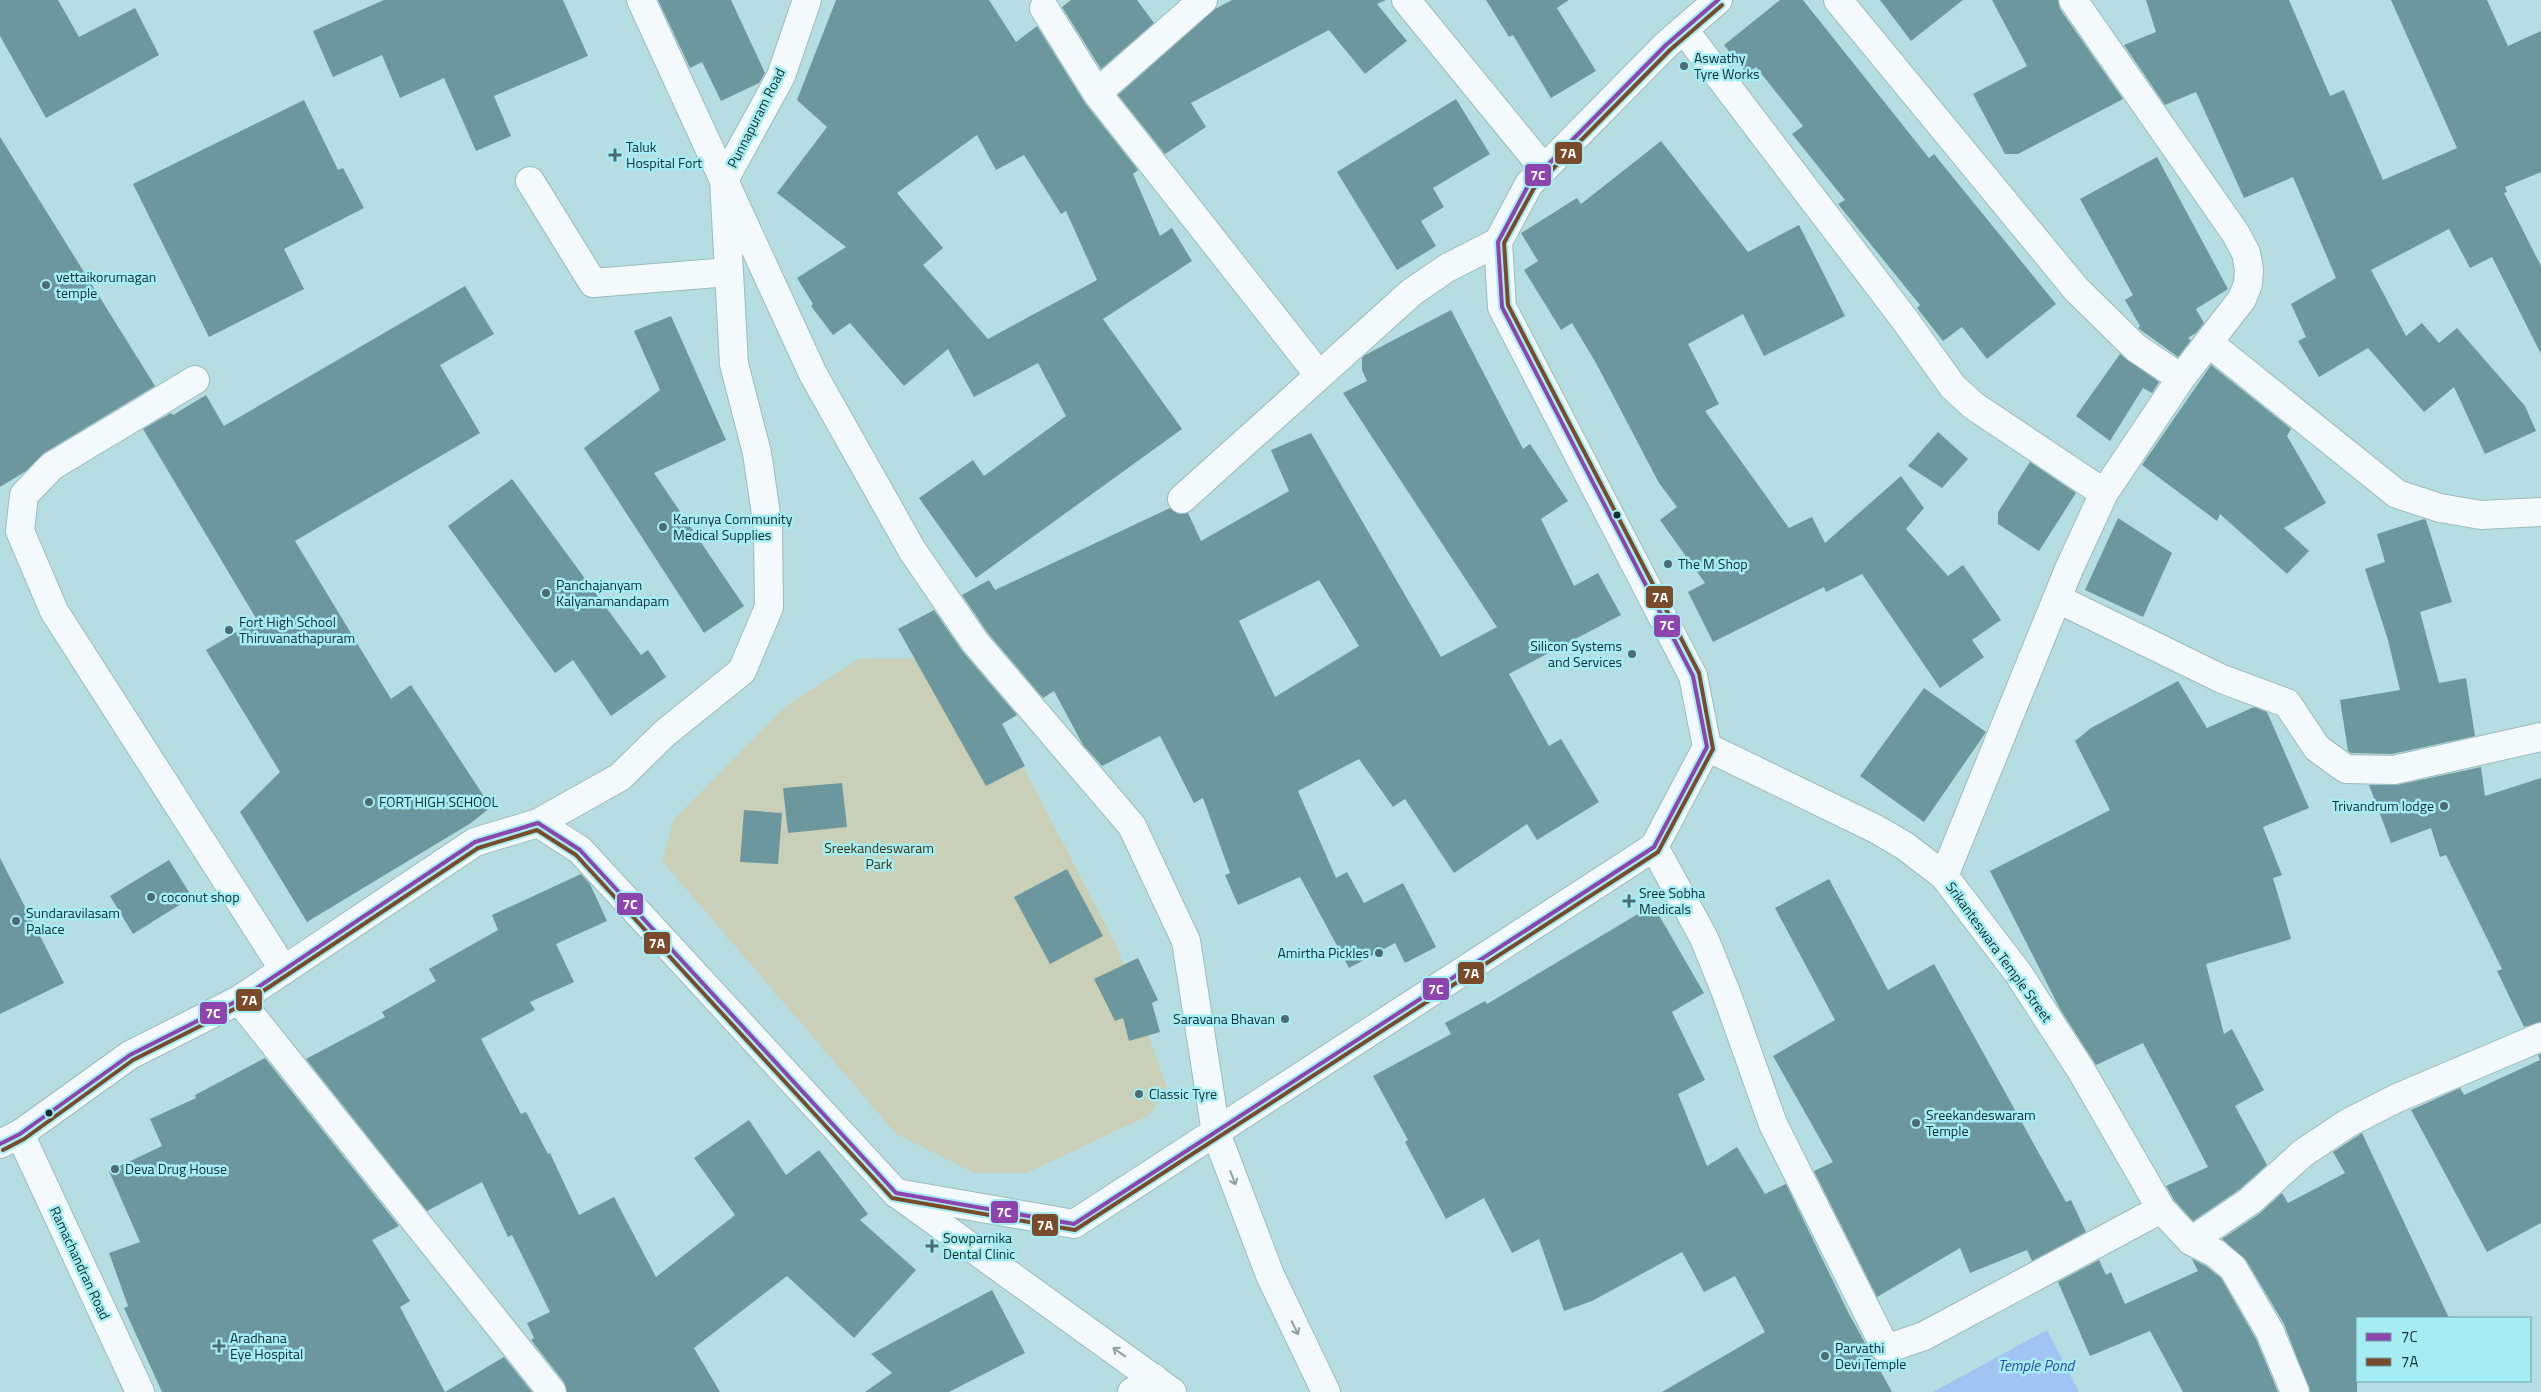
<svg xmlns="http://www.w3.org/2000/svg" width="2541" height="1392" font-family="'Titillium Web',sans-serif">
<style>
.green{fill:#cacfb7}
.water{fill:#a1c4f4}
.building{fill:#6d979f;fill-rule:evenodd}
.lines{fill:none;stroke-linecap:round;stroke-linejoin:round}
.minor-casing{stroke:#9bbbbe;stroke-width:30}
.major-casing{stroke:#9bbbbe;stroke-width:30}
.minor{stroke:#f4fafb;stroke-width:28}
.major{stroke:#f4fafb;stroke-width:28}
.bus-1-casing{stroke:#a5edf3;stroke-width:8}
.bus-2-casing{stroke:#a5edf3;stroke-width:8}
.bus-1{stroke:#8e44ad;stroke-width:4}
.bus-2{stroke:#7a4b2a;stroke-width:4}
.oneway{stroke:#8e9fa1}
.poi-dot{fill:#4b6c70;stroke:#a5edf3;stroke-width:2}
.bus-dot{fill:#112f32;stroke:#a5edf3;stroke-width:2}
.labels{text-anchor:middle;stroke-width:5;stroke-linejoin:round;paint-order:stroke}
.poi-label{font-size:14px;fill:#112f32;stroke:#a5edf3;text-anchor:start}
.street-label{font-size:14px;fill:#112f32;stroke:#a5edf3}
.park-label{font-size:14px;fill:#423312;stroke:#a5edf3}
.water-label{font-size:15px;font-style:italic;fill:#2b4d99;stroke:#a5edf3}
.line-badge{stroke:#a5edf3;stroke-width:2}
.badge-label{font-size:14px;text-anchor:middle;font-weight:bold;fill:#fff}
</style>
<rect width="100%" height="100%" fill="#b6dee2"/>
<path class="green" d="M914,658L985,693L1118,949L1167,1088L1150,1115L1026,1173H974L896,1134L662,861L674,819L785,707L858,659Z"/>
<path class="water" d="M2047,1330L2079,1392H1933Z"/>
<g class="building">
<path d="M0,0H58L79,37L135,8L159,55L46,118L0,36Z"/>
<path d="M384,0H563L588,56L494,96L511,136L476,151L444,78L400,98L382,55L333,77L313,31Z"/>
<path d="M658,0H731L765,73L759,83L721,101L702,62L690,68Z"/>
<path d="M836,0H989L1016,42L1037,26L1085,103L1138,170L1133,174L1160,236L1172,228L1192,261L1103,319L1182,429L976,578L919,498L973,460L984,476L1066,416L1038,363L974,397L948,349L904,386L850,323L833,335L811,306L813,304L797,278L846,247L777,193L827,127L797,100ZM977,135L996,170L1024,155L1061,214L1066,211L1097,280L988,339L923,265L943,248L897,193Z"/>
<path d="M1071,0H1137L1154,23L1101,69L1062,7Z"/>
<path d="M1232,0H1386L1377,4L1407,41L1365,74L1329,30L1191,103L1206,127L1165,154L1118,95L1215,9Z"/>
<path d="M1486,0H1569L1557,8L1596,71L1551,98L1513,35L1509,37Z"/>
<path d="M1780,0H1803L1929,158L1934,154L2056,304L1987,359L1962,327L1943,341L1917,308L1920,305L1838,204L1845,200L1792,134L1803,126L1756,67L1747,74L1724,45Z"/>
<path d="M1880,0H1963L1911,41Z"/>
<path d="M1992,0H2058L2060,9L2123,99L2018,154H2005L1973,94L2027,66Z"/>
<path d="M2146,0H2289L2330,96L2344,90L2383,180L2457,148L2391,0H2487L2508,46L2541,31V172L2505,187L2507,192L2504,193L2541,266V354L2492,257L2470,268L2449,229L2371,270L2406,336L2422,323L2439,343L2457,328L2525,406L2536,431L2485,454L2454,387L2424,412L2368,348L2319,377L2298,341L2306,337L2291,304L2336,278L2293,177L2244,198L2196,92L2165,105L2124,45L2156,32Z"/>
<path d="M1456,99L1490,154L1433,188L1444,207L1421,221L1436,246L1397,270L1337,172Z"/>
<path d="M304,100L338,170L343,168L364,208L284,249L304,289L209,337L133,184Z"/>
<path d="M0,137L155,386L44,453L26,471L0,487Z"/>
<path d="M1661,141L1748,252L1799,225L1845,316L1764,356L1743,314L1688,344L1719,404L1705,411L1789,528L1812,517L1825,543L1901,476L1924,508L1906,529L1948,576L1963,565L2001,620L1972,640L1984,657L1940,688L1862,574L1826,592L1824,587L1713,642L1688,592L1705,583L1660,520L1677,507L1659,483L1596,363L1572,323L1561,330L1524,270L1538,261L1521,233L1577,198L1581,204Z"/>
<path d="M2157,157L2228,289L2196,309L2204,323L2196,333L2188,338L2191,340L2178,357L2138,328L2140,326L2125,300L2133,295L2080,199Z"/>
<path d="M465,286L494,334L440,365L480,433L295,541L391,699L411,685L491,807L471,823L307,922L240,812L280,772L206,650L257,620L143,429L171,413L173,415L206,395L224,426Z"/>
<path d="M1451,310L1523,449L1530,444L1568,501L1541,519L1574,586L1598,573L1621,615L1509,674L1549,746L1561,739L1599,802L1537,840L1527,824L1454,873L1405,799L1393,807L1359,759L1298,791L1336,878L1347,872L1364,903L1403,883L1436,947L1405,963L1395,943L1349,968L1300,877L1238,905L1225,875L1230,873L1203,798L1194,803L1160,736L1102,766L1083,745L1054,691L1043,698L987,632L962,595L989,580L995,590L1170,508L1178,514L1188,513L1201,541L1289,491L1271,450L1311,433L1441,657L1497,627L1343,393L1367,381L1362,370V358L1365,355ZM1319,580L1359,646L1275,697L1239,621Z"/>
<path d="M671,316L726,440L654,473L744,606L704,633L584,448L660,390L634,331Z"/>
<path d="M2120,354L2159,382L2152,393L2143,388L2110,441L2076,416Z"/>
<path d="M2211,365L2291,429L2287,436L2326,503L2284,528L2309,551L2287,574L2220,514L2217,521L2142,465Z"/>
<path d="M1938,432L1968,459L1942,488L1908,466Z"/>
<path d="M2030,462L2076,493L2039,551L1998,524V512Z"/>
<path d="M512,479L641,655L648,650L666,677L611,716L573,660L555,673L448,526Z"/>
<path d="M2118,518L2172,553L2143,617L2085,590Z"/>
<path d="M2424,519L2426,520L2452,602L2420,612L2439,683L2466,678L2475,736L2392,754L2351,753L2348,751L2340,700L2400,690L2388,640L2365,569L2385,562L2377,534Z"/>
<path d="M934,610L963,652L1017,715L1002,724L1025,766L986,786L898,629Z"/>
<path d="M2178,681L2207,728L2254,707L2267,712L2309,808L2263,827L2282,875L2273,878L2291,939L2206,964L2224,1034L2232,1029L2264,1090L2235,1106L2267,1165L2240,1189L2193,1221L2174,1200L2166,1186L2208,1167L2143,1043L2096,1065L2060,1009L1990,871L2110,810L2075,741L2091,728Z"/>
<path d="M1924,688L1986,732L1924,822L1860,776Z"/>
<path d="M2481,767L2485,796L2541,778V1022L2524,1027L2497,971L2502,969L2446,855L2440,857L2431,828L2391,843L2369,785H2397Z"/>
<path d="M842,783L847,827L788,833L783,788Z"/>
<path d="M744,810L782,813L778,864L740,862Z"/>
<path d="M0,858L64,983L0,1014Z"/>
<path d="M169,860L192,897L133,934L110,896Z"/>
<path d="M1067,869L1103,936L1050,964L1014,897Z"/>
<path d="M581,874L590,884L607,921L556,944L574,982L530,1002L535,1010L481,1039L521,1114L526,1112L548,1154L550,1153L579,1215L614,1197L656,1277L735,1215L694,1158L749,1120L786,1175L819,1150L868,1214L860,1220L916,1270L854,1338L787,1276L694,1348L720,1392H567L564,1382L531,1340L534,1338L527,1323L550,1312L512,1235L508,1237L482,1182L427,1211L306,1059L385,1017L382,1012L436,981L429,969L498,930L492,915Z"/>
<path d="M1829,879L1888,990L1934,964L2066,1202L2071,1200L2086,1232L2032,1261L2027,1250L1970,1273L1960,1248L1877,1297L1814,1171L1833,1162L1773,1056L1835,1020L1775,908Z"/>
<path d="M1653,905L1704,993L1672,1012L1705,1080L1678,1094L1707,1166L1737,1147L1765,1194L1786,1184L1849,1314L1892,1392H1662L1765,1332L1735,1276L1704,1292L1682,1252L1592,1301L1564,1311L1539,1239L1512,1253L1484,1198L1446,1219L1405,1142L1408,1140L1373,1076L1451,1034L1445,1023L1485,1001L1487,1004Z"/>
<path d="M1138,958L1158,1000L1152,1003L1160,1032L1129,1041L1123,1018L1115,1021L1094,979Z"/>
<path d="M2541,1054V1223L2487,1252L2411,1110L2460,1088L2464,1095L2540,1060L2538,1055Z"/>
<path d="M265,1058L399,1226L372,1240L410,1301L400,1307L445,1392H162L124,1308L128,1306L109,1253L140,1242L109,1171L162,1146L150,1119L196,1098L195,1095Z"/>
<path d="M2362,1133L2449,1318H2357V1392H2310L2284,1324L2246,1260L2222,1239L2259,1214L2282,1193L2288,1203L2345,1173L2333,1152Z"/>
<path d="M2192,1259L2206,1266L2221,1278L2256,1339L2278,1392H2183L2150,1331L2090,1356L2058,1282L2099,1260L2106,1275L2111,1272L2125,1304L2198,1271Z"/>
<path d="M992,1290L1025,1353L949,1392H865L892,1373L871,1354Z"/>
<path d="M504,1357L532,1392H445Z"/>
</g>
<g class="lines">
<defs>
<g id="minor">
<path d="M641,0L813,374L912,550L975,642L1132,826L1186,941L1216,1133"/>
<path d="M1406,0L1544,169"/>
<path d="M1838,0L2076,289L2136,348L2181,378"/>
<path d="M1044,8L1097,93L1319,375"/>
<path d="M1684,30L1902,316L1953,387L1974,406L2104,493"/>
<path d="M1097,93L1203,0"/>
<path d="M530,181L593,283L729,272"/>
<path d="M2209,343L2397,494L2440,508L2481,515L2541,512"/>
<path d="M195,380L52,466L24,495L20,531L54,611L284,970"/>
<path d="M1182,499L1412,292L1447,268L1498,242"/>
<path d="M2058,599L2222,679L2287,703L2317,748L2346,769L2394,770L2541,737"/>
<path d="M1707,747L1876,829L1905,846L1944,876L2018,973L2081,1070L2161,1209L2191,1241L2215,1253L2233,1268L2270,1332L2295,1392"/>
<path d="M538,823L620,777L665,733L742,671L769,607L768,528L757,453L734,364L724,180L781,76L807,0"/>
<path d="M1654,847L1704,938L1727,995L1773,1124L1886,1349L1924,1336L2161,1209"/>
<path d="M1944,876L2069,569L2104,493L2181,378L2242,299L2248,284L2249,269L2246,253L2236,234L2073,0"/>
<path d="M239,1000L552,1392"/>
<path d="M20,1134L140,1392"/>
<path d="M2191,1241L2250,1201L2303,1153L2348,1123L2397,1098L2541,1037"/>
<path d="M1132,1392L1154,1378"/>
</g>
<g id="major">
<path d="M1216,1133L1270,1275L1326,1392"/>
<path d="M0,1144L20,1134L130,1055L239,1000L475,842L538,823L580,850L896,1193L1172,1392"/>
<path d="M896,1193L1074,1224L1654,847L1707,747L1693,676L1502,307L1498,242L1529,184L1666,45L1718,0"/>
</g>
</defs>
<use href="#minor" class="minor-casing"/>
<use href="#major" class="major-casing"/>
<use href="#minor" class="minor"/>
<use href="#major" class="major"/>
<defs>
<path id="bus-1" d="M0,1144L20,1134L130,1055L239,1000L475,842L538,823L580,850L896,1193L1074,1224L1654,847L1707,747L1693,676L1502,307L1498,242L1529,184L1666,45L1718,0"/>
<path id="bus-2" d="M3,1150L24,1139L133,1060L242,1005L478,848L537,830L576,855L892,1198L1075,1230L1658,852L1713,749L1699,673L1508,305L1504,243L1534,188L1670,50L1722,5"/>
</defs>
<use href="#bus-1" class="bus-1-casing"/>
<use href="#bus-2" class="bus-2-casing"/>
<use href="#bus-1" class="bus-1"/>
<use href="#bus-2" class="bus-2"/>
</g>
<defs><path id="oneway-shaft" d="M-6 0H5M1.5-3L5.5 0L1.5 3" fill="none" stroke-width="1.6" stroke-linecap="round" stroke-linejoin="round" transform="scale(1.25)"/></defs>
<g class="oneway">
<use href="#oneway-shaft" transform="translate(1233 1178) rotate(69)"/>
<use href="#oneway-shaft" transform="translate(1295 1328) rotate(64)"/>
<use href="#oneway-shaft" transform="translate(1119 1352) rotate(-144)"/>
</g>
<g class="poi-dot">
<circle cx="1684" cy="66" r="5"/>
<path d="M612.5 147.5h5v5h5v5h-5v5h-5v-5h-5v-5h5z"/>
<circle cx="46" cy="285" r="5"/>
<circle cx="663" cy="527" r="5"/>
<circle cx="1668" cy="564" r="5"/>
<circle cx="546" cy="593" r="5"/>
<circle cx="229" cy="630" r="5"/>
<circle cx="1632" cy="654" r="5"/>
<circle cx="369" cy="802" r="5"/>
<circle cx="2444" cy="806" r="5"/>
<circle cx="151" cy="897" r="5"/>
<path d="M1626.5 893.5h5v5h5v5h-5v5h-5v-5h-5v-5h5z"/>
<circle cx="16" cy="921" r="5"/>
<circle cx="1379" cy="953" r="5"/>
<circle cx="1285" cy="1019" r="5"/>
<circle cx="1139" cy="1094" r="5"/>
<circle cx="1916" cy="1123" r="5"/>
<circle cx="115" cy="1169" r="5"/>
<path d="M929.5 1238.5h5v5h5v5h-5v5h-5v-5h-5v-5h5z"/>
<path d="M216.5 1338.5h5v5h5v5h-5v5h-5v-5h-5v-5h5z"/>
<circle cx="1825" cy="1356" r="5"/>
</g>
<g class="bus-dot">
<circle cx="1617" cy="515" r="4.5"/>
<circle cx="49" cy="1113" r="4.5"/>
</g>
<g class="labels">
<g class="poi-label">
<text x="1694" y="63">Aswathy<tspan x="1694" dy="16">Tyre Works</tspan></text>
<text x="626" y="152">Taluk<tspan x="626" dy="16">Hospital Fort</tspan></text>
<text x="56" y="282">vettaikorumagan<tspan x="56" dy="16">temple</tspan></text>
<text x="673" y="524">Karunya Community<tspan x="673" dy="16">Medical Supplies</tspan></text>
<text x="1678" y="569">The M Shop</text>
<text x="556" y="590">Panchajanyam<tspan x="556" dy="16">Kalyanamandapam</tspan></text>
<text x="239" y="627">Fort High School<tspan x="239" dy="16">Thiruvanathapuram</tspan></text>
<text x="1622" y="651" text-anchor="end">Silicon Systems<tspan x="1622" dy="16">and Services</tspan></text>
<text x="379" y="807">FORT HIGH SCHOOL</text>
<text x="2434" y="811" text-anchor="end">Trivandrum lodge</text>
<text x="1639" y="898">Sree Sobha<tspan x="1639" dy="16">Medicals</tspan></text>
<text x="161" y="902">coconut shop</text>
<text x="26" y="918">Sundaravilasam<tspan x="26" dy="16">Palace</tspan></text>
<text x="1369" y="958" text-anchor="end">Amirtha Pickles</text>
<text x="1275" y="1024" text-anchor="end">Saravana Bhavan</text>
<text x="1149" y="1099">Classic Tyre</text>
<text x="1926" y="1120">Sreekandeswaram<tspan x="1926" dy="16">Temple</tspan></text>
<text x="125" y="1174">Deva Drug House</text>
<text x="943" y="1243">Sowparnika<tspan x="943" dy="16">Dental Clinic</tspan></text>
<text x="230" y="1343">Aradhana<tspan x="230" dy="16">Eye Hospital</tspan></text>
<text x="1835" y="1353">Parvathi<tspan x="1835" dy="16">Devi Temple</tspan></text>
</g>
<g class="street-label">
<text transform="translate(756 118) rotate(-63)" y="5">Punnapuram Road</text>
<text transform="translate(1999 952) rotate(54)" y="5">Srikanteswara Temple Street</text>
<text transform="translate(80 1263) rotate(65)" y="5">Ramachandran Road</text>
</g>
<g class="park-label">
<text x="879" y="853">Sreekandeswaram<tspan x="879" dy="16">Park</tspan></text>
</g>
<g class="water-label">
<text x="2036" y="1371">Temple Pond</text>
</g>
</g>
<g class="line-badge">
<rect x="1554" y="141" width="29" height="24" rx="5" fill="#7a4b2a"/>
<rect x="1524" y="163" width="28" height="24" rx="5" fill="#8e44ad"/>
<rect x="1645" y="585" width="29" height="24" rx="5" fill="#7a4b2a"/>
<rect x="1653" y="614" width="28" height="24" rx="5" fill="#8e44ad"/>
<rect x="616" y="892" width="28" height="24" rx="5" fill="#8e44ad"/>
<rect x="643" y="931" width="28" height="24" rx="5" fill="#7a4b2a"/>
<rect x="1457" y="961" width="28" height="24" rx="5" fill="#7a4b2a"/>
<rect x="1422" y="977" width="28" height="24" rx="5" fill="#8e44ad"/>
<rect x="235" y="988" width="28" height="24" rx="5" fill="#7a4b2a"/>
<rect x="199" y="1001" width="29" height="24" rx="5" fill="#8e44ad"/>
<rect x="990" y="1200" width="29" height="24" rx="5" fill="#8e44ad"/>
<rect x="1031" y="1213" width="28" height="24" rx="5" fill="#7a4b2a"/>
</g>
<g class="badge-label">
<text x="1568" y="158">7A</text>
<text x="1538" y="180">7C</text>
<text x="1660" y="602">7A</text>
<text x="1667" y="630">7C</text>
<text x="630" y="909">7C</text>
<text x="657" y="948">7A</text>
<text x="1471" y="978">7A</text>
<text x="1436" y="994">7C</text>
<text x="249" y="1005">7A</text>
<text x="213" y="1018">7C</text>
<text x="1004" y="1217">7C</text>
<text x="1045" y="1230">7A</text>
</g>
<rect x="2356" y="1317" width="175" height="65" fill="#a5edf3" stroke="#6aa1a6"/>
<rect x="2366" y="1333" width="25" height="8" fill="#8e44ad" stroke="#6aa1a6"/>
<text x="2401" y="1342" font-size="15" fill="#112f32">7C</text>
<rect x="2366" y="1358" width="25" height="8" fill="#7a4b2a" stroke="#6aa1a6"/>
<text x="2401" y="1367" font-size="15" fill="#112f32">7A</text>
</svg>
